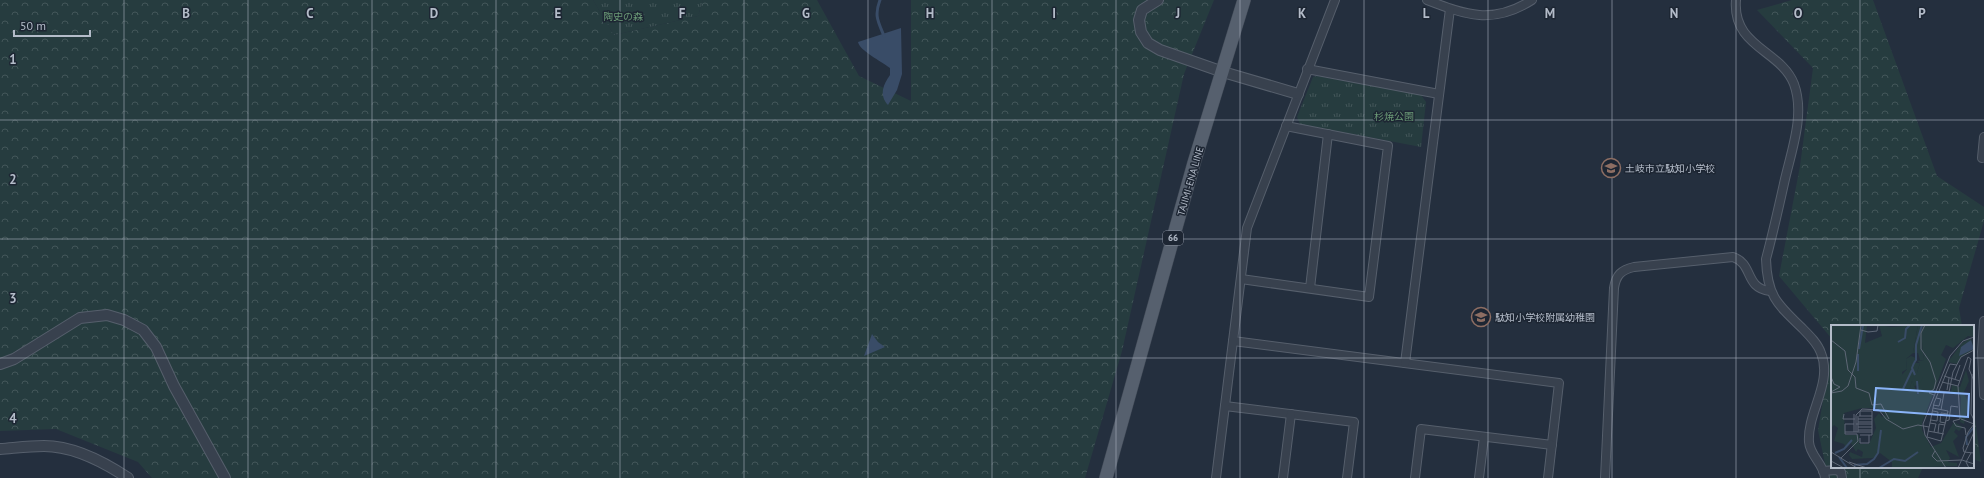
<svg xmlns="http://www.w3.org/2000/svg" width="1984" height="478" font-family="'PT Sans','Noto Sans JP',sans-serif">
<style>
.forest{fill:url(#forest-crowns)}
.park{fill:url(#park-tufts)}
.water{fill:#394c67}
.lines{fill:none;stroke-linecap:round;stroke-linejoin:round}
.stream{stroke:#394c67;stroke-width:3}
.minor-casing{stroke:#565f6c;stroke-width:10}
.tertiary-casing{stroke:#565f6c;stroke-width:12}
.primary-casing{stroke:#414a57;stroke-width:14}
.minor{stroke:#38414e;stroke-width:8}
.tertiary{stroke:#38414e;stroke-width:10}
.primary{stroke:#56606e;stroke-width:13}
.grid{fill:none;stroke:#b4bcc9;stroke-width:1;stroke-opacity:0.55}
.labels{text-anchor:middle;stroke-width:3;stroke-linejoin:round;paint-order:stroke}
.shield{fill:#1d2633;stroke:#878f9c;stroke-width:1}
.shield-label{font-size:9px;font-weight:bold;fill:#b4bcc9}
.park-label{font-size:10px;fill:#6b9a76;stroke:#1d2633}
.poi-label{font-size:10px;fill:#b4bcc9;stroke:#1d2633;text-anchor:start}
.street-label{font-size:10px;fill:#b4bcc9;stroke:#1d2633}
.inset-river{fill:none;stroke:#394c67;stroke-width:2}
.inset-road{fill:none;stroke:#5e6776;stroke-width:1}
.view{fill:#8ab4f8;fill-opacity:0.15;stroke:#8ab4f8;stroke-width:2}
.inset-edge{fill:none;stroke:#b4bcc9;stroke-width:2}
.grid-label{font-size:13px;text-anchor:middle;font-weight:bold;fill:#b4bcc9;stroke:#1d2633;stroke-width:3;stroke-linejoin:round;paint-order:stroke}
</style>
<defs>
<pattern id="forest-crowns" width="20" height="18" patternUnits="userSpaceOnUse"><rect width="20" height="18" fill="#263c3f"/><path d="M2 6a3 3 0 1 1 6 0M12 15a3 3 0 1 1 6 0" fill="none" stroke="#435659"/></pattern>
<pattern id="park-tufts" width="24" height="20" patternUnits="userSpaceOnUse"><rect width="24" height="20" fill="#263c3f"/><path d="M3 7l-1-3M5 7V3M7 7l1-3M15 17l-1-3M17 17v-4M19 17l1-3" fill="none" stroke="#435659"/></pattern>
</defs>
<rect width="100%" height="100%" fill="#242f3e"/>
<g class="forest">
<path d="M0,0H593L614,35L698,16L703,0H817L859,76L911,101V0H1214L1184,74L1122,351L1085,478H152L138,462L56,429L0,431Z"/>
<path d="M1792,0H1873L1937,176L1984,207V221L1959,308L1962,326H1832V339L1779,276L1800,166L1813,68L1757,10Z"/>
<path d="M1832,347V467H1923L1918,478H1828L1818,430Z"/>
<path d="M1973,405L1981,462L1973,459Z"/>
</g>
<g class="park">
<path d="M593,0H703L698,16L614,35Z"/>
<path d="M1317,76L1421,95L1426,102L1421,147L1300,124L1297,117L1313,77Z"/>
</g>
<g class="water">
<path d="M901,28L902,74L897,90L888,105C879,95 883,85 890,75V68C881,61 860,51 858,42Z"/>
<path d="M872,334L878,342L885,347L864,356Z"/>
</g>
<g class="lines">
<path class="stream" d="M880,0C874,16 878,21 884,36"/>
<defs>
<g id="minor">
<path d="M1427,0C1466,15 1493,25 1532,0"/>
<path d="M1736,0C1732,47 1781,50 1794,84C1805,114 1792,149 1785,179C1779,206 1773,233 1766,259C1767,296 1777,304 1803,329C1810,336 1818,344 1821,353C1833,383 1807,412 1809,442C1810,456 1824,464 1825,478"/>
<path d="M1307,69L1439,94"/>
<path d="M1982,158L1984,137"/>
<path d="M1241,279L1369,297L1388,146L1286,126"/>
<path d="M1310,288L1328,134"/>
<path d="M1984,321L1982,352L1984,395"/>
<path d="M1233,341L1559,383L1548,478"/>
<path d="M1405,363L1450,9"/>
<path d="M1225,406L1354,422L1347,478"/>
<path d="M1823,471L1836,470L1841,472L1842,478"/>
<path d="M1216,478L1247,228L1335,0"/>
<path d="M1283,478L1291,414"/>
<path d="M1415,478L1421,429L1552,445"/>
<path d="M1479,478L1484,437"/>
<path d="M1605,478L1614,288C1616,275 1621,270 1634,267L1733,257C1754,264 1744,288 1770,291"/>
</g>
<g id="tertiary">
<path d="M1158,0L1142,10L1139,20L1141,32L1148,43L1160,50L1223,72L1298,94"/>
<path d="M0,364L14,359L80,318L107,315L124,320L143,330L156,347L174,386L225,478"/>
<path d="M0,449C14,448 29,446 44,446C73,446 104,462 128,478"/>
</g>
<path id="primary" d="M1106,478L1194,163L1244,0"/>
</defs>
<use href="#minor" class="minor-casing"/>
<use href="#tertiary" class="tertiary-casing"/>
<use href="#primary" class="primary-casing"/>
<use href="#minor" class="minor"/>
<use href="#tertiary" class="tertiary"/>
<use href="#primary" class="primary"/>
</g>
<path class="grid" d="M124,0V478M248,0V478M372,0V478M496,0V478M620,0V478M744,0V478M868,0V478M992,0V478M1116,0V478M1240,0V478M1364,0V478M1488,0V478M1612,0V478M1736,0V478M1860,0V326M0,120H1984M0,239H1984M0,358H1832M1973,358H1984M1860,467V478"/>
<defs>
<symbol id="school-ring" viewBox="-11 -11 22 22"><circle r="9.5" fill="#1d2633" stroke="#8d6e63" stroke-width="1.5"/><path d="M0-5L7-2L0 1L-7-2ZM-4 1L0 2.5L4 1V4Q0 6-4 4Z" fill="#8d6e63"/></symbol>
</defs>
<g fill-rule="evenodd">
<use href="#school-ring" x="1600" y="157" width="22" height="22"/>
<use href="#school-ring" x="1470" y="306" width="22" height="22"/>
</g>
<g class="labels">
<rect class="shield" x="1163" y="231" width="20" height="14" rx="3"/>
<g class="shield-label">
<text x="1173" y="241">66</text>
</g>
<g class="park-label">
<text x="623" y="20">陶史の森</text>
<text x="1394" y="120">杉焼公園</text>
</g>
<g class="poi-label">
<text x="1625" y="172">土岐市立駄知小学校</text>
<text x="1495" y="321">駄知小学校附属幼稚園</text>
</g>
<g class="street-label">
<text transform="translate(1190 181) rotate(-74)" y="4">TAJIMI-ENA LINE</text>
</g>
</g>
<g transform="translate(1831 325)">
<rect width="143" height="143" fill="#242f3e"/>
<path d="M0,0H36L34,18L51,11L48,0L60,2L87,0L82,28L75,34L76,44L71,47L74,66H78L81,55L87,70L86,47L89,38L86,36L93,35L90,8L94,0H143V12L137,11L122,23L115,20L110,30L115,34L91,98V105L100,122L110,118L123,97L132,102L128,106L125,104L123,107L127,111L122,116L128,132L115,125L119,133L117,137L126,138V141L61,143V137L49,128L42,133L21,134L18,130L19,127L31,132L32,127L27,124L25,127L20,118L15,123L13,119L3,116L7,103L3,100L0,103ZM31,83H46L54,90L51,92L48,88L43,94L45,103L38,119H28V110H14L13,88ZM135,45L138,56L133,67H120L121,60L129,62ZM133,68L138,79L133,99L129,97L130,72L128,69Z" fill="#263c3f" fill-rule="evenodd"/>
<path d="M87,0H94L90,8L93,35H89L87,28H82ZM140,13L143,24L130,32L126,39L117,37L131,18ZM80,31L85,33L83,38H89L86,47L92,52L88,60L83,61L81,56L78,66L74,67L69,57L70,51L76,44L75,34Z" fill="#263c3f"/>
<path d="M140,15L143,24L128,31L130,22Z" fill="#394c67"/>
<path class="inset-river" d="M67,17L74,13L75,4L79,0M28,24L32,0M27,29V46M83,38L81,43L84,50M83,38L85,35V20L91,0M86,56L87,69M72,64L81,45M136,120L135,112L143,102M4,128L13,124L21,115M8,132L16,143M23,140L36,139L43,134L47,128L50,105M48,143L63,134L74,136L87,127"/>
<path class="inset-road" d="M94,0L90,8V24L99,37L105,56L103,64L98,68L103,70M30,5L37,7L46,6L47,0M0,15L14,26L17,45L24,52L25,63L38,68L41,80L50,79L58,94M137,32L140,34L138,44L143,56M141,49L140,89L143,95M113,51L129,56M0,52L3,59L9,62L0,67M124,54L129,40M111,57L127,61M116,65L118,53M108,66L118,67L122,47L130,32L143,25M0,68L11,66L17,61L25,37L30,0M102,80L108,81L110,74L105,73M102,83L117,86L110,116L96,112L99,98L103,78L119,39L126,40M110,85L113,68M13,89L12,94H24M28,91H41M29,91V86H41V110H29M27,94H41M130,94L143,99M100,95L106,96L107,87L102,86M115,96L118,95L120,81L127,82M27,97H41M99,98L105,99L103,107M115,98L109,97L110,88L117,89M25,99H41M143,99L137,107L132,123L133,127L143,128M27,102H41M27,105H41M97,106L113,109M14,107H41M23,107V89M25,107V90L31,84L48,85L55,94L72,104L87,100L98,102M27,107V91M107,108L108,99L114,100M135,110L134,103L125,101L122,96L129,94L127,61L137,32M29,113V118H38V110M104,126L101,131L106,136L131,135L143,139M0,127L26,143M10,133L27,116L26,109H14V99H23M0,136L13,143M18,137L36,143M115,143L94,110L92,99L119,31L132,16L143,12M127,143L143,107M138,143L135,137L140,128"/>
<path class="view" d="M45,63L138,69L137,92L43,85Z"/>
<rect width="143" height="143" class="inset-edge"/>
</g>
<g class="grid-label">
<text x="186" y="18">B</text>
<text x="310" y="18">C</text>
<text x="434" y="18">D</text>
<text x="558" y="18">E</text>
<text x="682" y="18">F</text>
<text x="806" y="18">G</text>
<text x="930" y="18">H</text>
<text x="1054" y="18">I</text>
<text x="1178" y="18">J</text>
<text x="1302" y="18">K</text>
<text x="1426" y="18">L</text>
<text x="1550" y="18">M</text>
<text x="1674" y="18">N</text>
<text x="1798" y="18">O</text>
<text x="1922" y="18">P</text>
<text x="13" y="64">1</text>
<text x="13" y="184">2</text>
<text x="13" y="303">3</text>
<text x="13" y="423">4</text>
</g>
<path d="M14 30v6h76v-6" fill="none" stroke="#b4bcc9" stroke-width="2"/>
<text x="20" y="30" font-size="12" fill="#b4bcc9" stroke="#1d2633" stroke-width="3" paint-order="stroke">50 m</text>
</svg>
